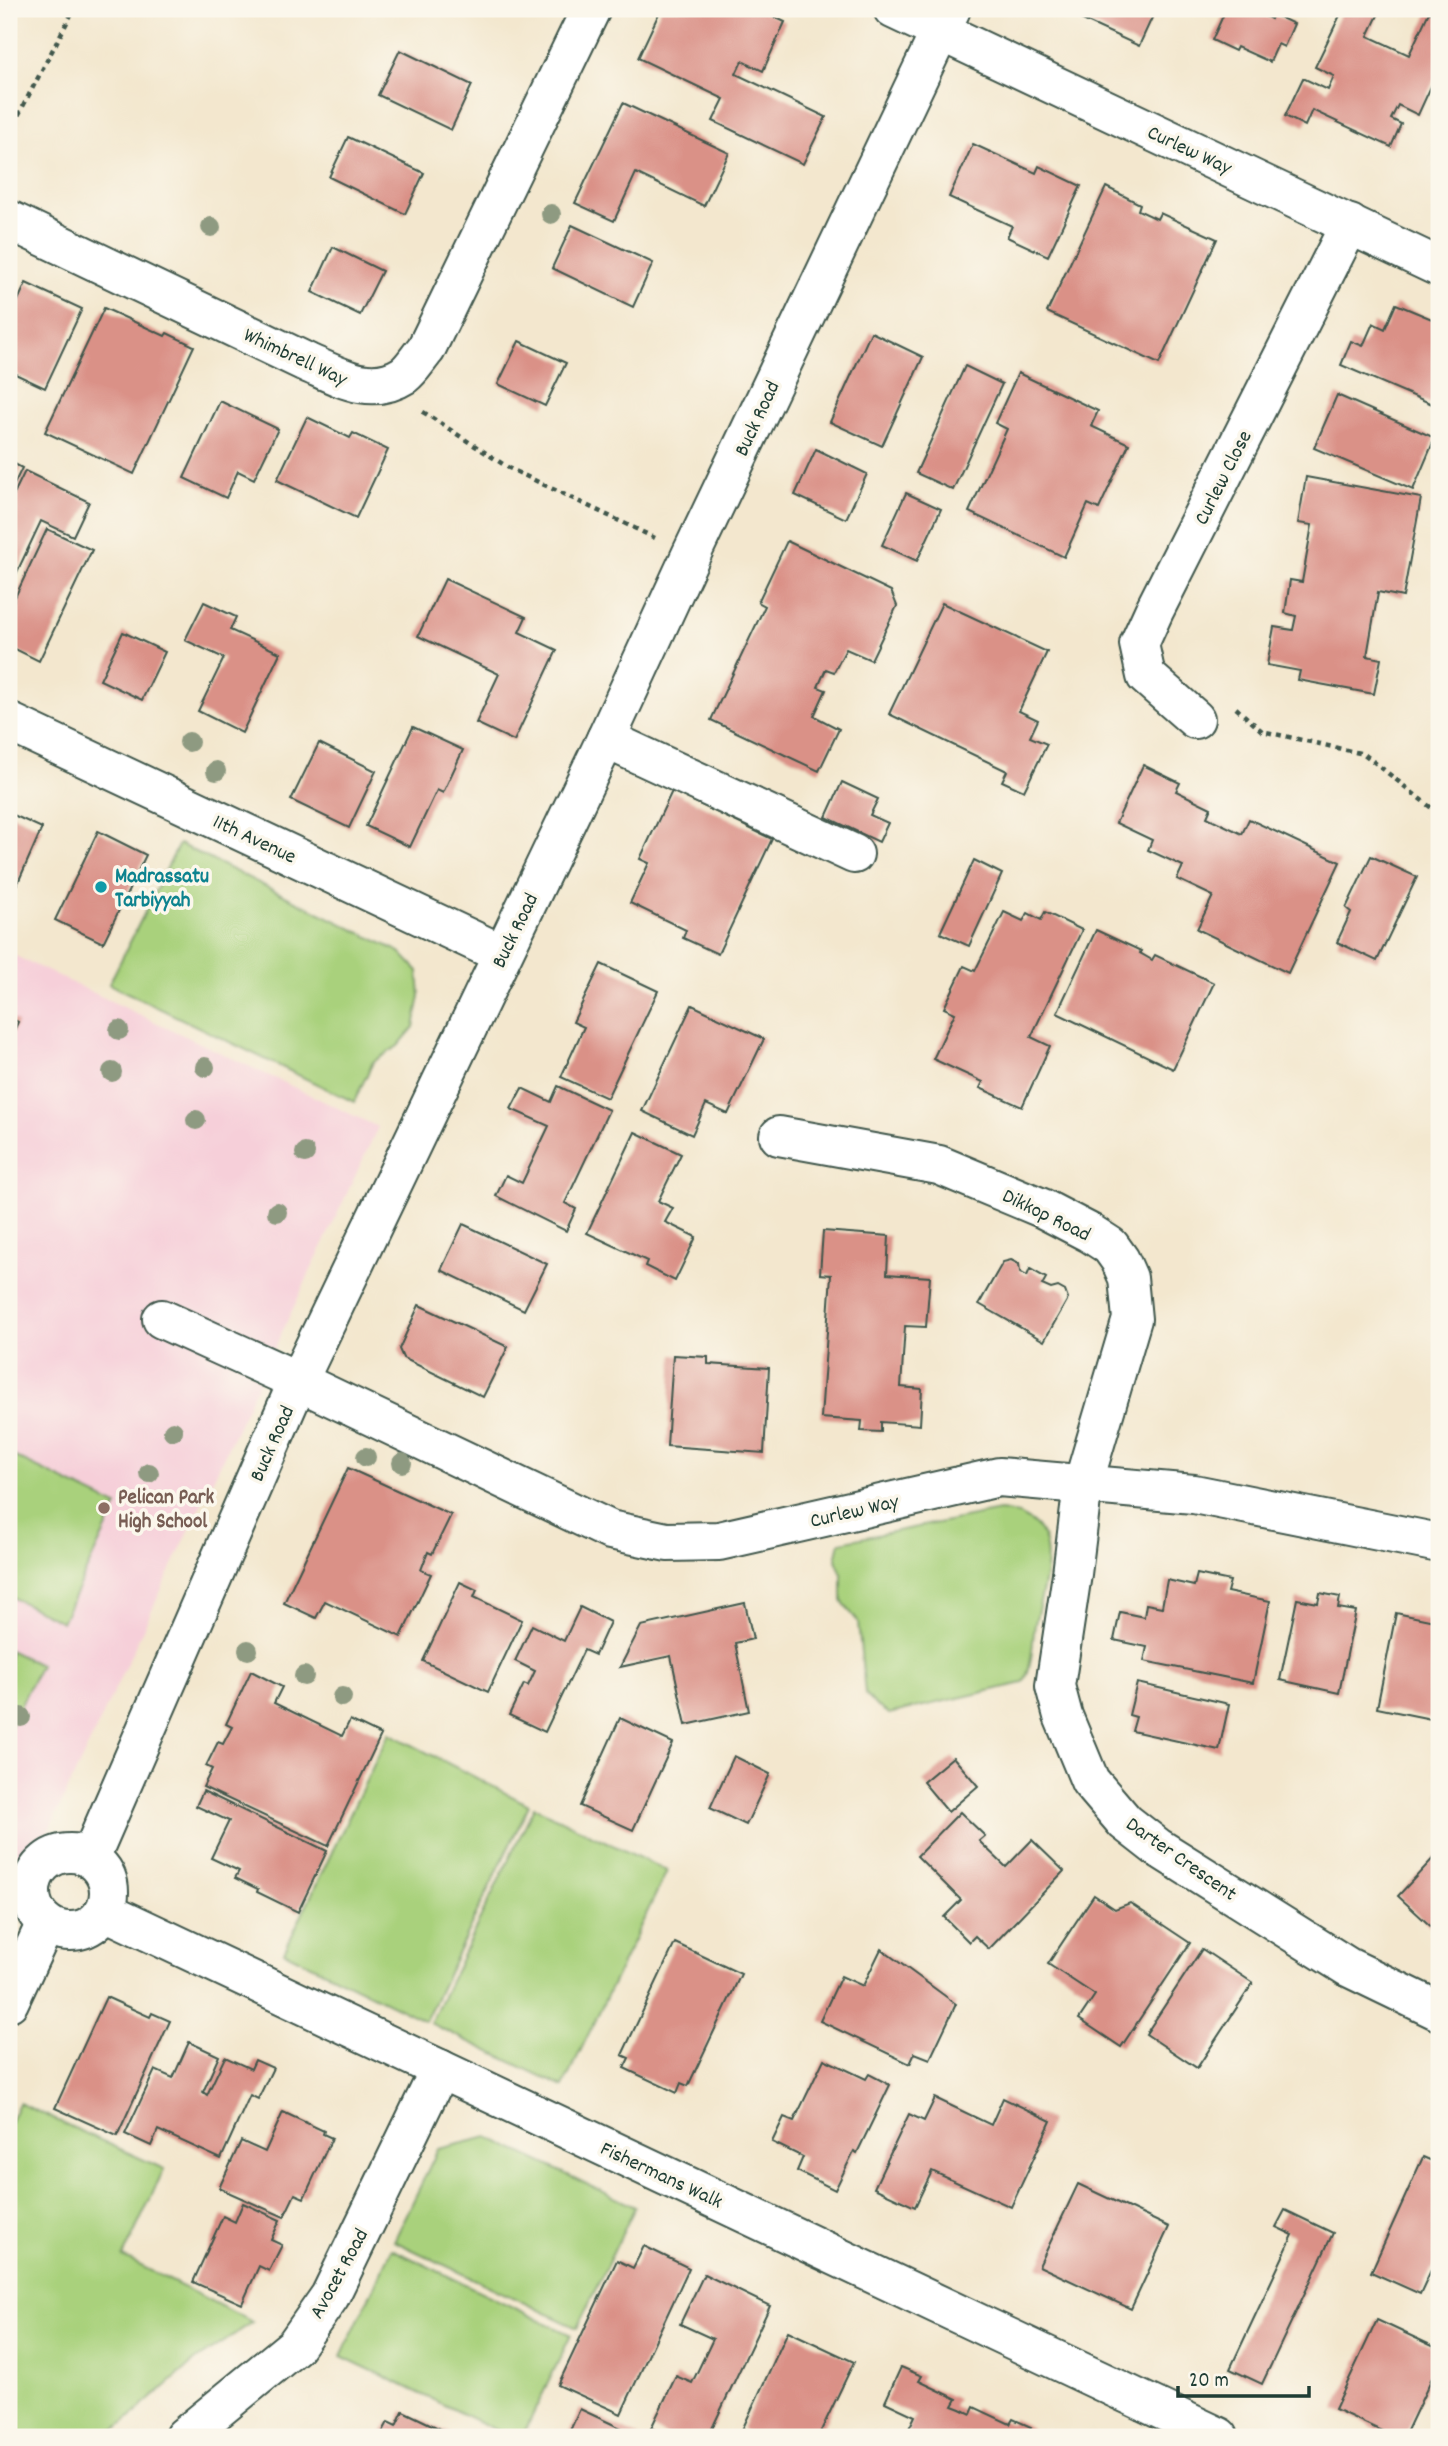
<svg xmlns="http://www.w3.org/2000/svg" width="1448" height="2446" font-family="Dekko,sans-serif">
<style>
.built{fill:#f6cfd9}
.green{fill:#a9d17c;stroke:#648758;stroke-width:2}
.building{fill:#da9187}
.lines{fill:none;stroke-linecap:round;stroke-linejoin:round}
.minor-casing{stroke:#3f564b;stroke-width:42}
.path{stroke:#3f564b;stroke-width:4.5;stroke-dasharray:5 5;stroke-linecap:butt}
.minor{stroke:#fff;stroke-width:38}
.tree{fill:#8e9a81}
.culture-dot{fill:#0f9aa8;stroke:#fbf7ec;stroke-width:2.5}
.education-dot{fill:#8d6e63;stroke:#fbf7ec;stroke-width:2.5}
.labels{text-anchor:middle;stroke-width:7;stroke-linejoin:round;paint-order:stroke}
.street-label{font-size:21px;fill:#1f3d34;stroke:#fbf7ec}
.culture-label{font-size:21px;font-weight:bold;fill:#0d838f;stroke:#fbf7ec;text-anchor:start}
.education-label{font-size:21px;font-weight:bold;fill:#785e54;stroke:#fbf7ec;text-anchor:start}
</style>
<rect width="100%" height="100%" fill="#fbf7ec"/>
<filter id="ink" filterUnits="userSpaceOnUse"><feTurbulence type="fractalNoise" baseFrequency=".0143" numOctaves="2"/><feDisplacementMap in="SourceGraphic" scale="14" xChannelSelector="R" yChannelSelector="G"/><feConvolveMatrix kernelMatrix="1 2 1 2 8 2 1 2 1" color-interpolation-filters="sRGB"/></filter>
<filter id="wash" filterUnits="userSpaceOnUse"><feTurbulence type="fractalNoise" baseFrequency=".00686" numOctaves="4" result="noise"/><feDisplacementMap in="SourceGraphic" scale="28" xChannelSelector="R" yChannelSelector="G"/><feGaussianBlur stdDeviation="1.57" result="paint"/><feColorMatrix in="noise" values="0 0 0 0 0 0 0 0 0 0 0 0 0 0 0 0 0 1.4 0 .05"/><feComposite in="paint" operator="in"/></filter>
<g filter="url(#wash)">
<rect width="100%" height="100%" fill="#f3e7ce"/>
<path class="built" d="M9,953L378,1127L19,1894L9,1889Z"/>
<g class="green">
<path d="M179,844L400,952L418,971L420,996L414,1027L398,1046L373,1062L354,1102L109,984Z"/>
<path d="M9,1454L117,1506L62,1622L9,1596Z"/>
<path d="M999,1511C1069,1518 1044,1579 1035,1624C1032,1643 1033,1666 1023,1683L889,1714L875,1705L865,1693L858,1622L842,1601V1574L836,1560L840,1542Z"/>
<path d="M9,1650L40,1665L9,1729Z"/>
<path d="M389,1733L529,1805L425,2021L284,1952Z"/>
<path d="M534,1807L667,1871L563,2087L430,2023Z"/>
<path d="M19,2103L164,2169L123,2257L253,2322L196,2360L107,2437H9V2125Z"/>
<path d="M488,2137L635,2207L577,2328L394,2241L438,2149Z"/>
<path d="M392,2249L571,2335L522,2437H511L341,2356Z"/>
</g>
<g id="blocks">
<g class="building">
<path d="M661,9H757L785,22L763,71L742,61L736,74L826,117L803,164L713,121L724,99L638,58Z"/>
<path d="M1059,9H1156L1139,46Z"/>
<path d="M1226,9H1261L1259,13L1271,19L1273,14L1294,24L1284,47L1278,44L1270,62L1237,47L1235,51L1212,40Z"/>
<path d="M1343,9H1381L1368,36L1409,55L1429,12L1439,17V69L1418,115L1398,105L1391,119L1401,124L1391,147L1312,110L1305,126L1285,116L1303,78L1328,90L1334,76L1315,67Z"/>
<path d="M400,50L472,85L451,130L378,95Z"/>
<path d="M623,103L729,153L704,206L636,173L614,221L575,203Z"/>
<path d="M348,137L424,173L405,214L329,177Z"/>
<path d="M973,144L1036,173L1039,166L1081,186L1048,256L1007,237L1012,226L949,197Z"/>
<path d="M1106,187L1140,204L1138,210L1157,219L1160,213L1217,239L1159,364L1047,312Z"/>
<path d="M572,225L653,263L633,307L552,268Z"/>
<path d="M333,247L382,271L360,315L312,292Z"/>
<path d="M26,283L82,309L45,388L9,371V320Z"/>
<path d="M1396,304L1439,322V407L1341,365L1351,341L1363,346L1373,323L1385,329Z"/>
<path d="M104,308L165,336L167,333L194,346L134,474L45,432Z"/>
<path d="M871,332L923,357L882,446L830,422Z"/>
<path d="M519,341L566,363L545,406L498,384Z"/>
<path d="M965,366L1002,384L953,490L916,473Z"/>
<path d="M1018,373L1098,411L1091,426L1129,444L1099,509L1088,504L1064,557L969,512L1007,429L995,423Z"/>
<path d="M1337,395L1435,438L1413,490L1314,448Z"/>
<path d="M220,401L278,429L254,479L238,471L226,498L184,478Z"/>
<path d="M307,417L350,438L353,433L388,450L356,518L277,480Z"/>
<path d="M816,449L867,474L846,519L795,495Z"/>
<path d="M9,461L22,468L9,495Z"/>
<path d="M25,471L89,502L73,536L41,521L9,589V504Z"/>
<path d="M1306,477L1421,498L1403,597L1378,592L1367,656L1381,659L1374,694L1298,680L1300,671L1267,665L1274,627L1293,630L1296,616L1285,613L1290,580L1302,582L1312,525L1298,523Z"/>
<path d="M906,493L941,509L917,561L882,545Z"/>
<path d="M47,529L92,550L39,661L9,646V610Z"/>
<path d="M787,541L891,591L897,606L871,660L846,649L834,672L826,669L818,687L826,690L814,716L839,729L819,771L711,720L765,606L758,602Z"/>
<path d="M445,579L526,617L519,632L557,650L514,741L476,723L499,674L418,636Z"/>
<path d="M204,602L236,617L230,630L280,653L242,733L198,711L224,658L185,640Z"/>
<path d="M942,603L1047,652L1019,711L1038,720L1030,737L1047,744L1024,791L1002,781L1007,771L889,714Z"/>
<path d="M123,632L165,652L142,700L100,680Z"/>
<path d="M413,727L463,750L443,793L437,790L410,847L366,826Z"/>
<path d="M319,743L376,771L349,828L291,800Z"/>
<path d="M1143,765L1180,783L1176,791L1211,808L1207,817L1242,834L1249,819L1340,862L1288,973L1197,929L1213,896L1177,879L1183,866L1148,850L1152,840L1116,823Z"/>
<path d="M842,782L878,799L870,815L888,823L879,842L826,817Z"/>
<path d="M672,791L772,839L718,954L683,938L686,930L630,903L649,863L640,859Z"/>
<path d="M9,813L42,828L9,903Z"/>
<path d="M98,831L146,855L103,943L55,920Z"/>
<path d="M1371,856L1417,877L1377,961L1337,942L1351,912L1346,908Z"/>
<path d="M974,860L1002,874L969,946L940,933Z"/>
<path d="M1004,912L1023,921L1028,913L1041,920L1045,912L1082,930L1031,1037L1050,1046L1022,1107L980,1088L983,1082L933,1059L955,1013L944,1008L964,966L975,971Z"/>
<path d="M1096,930L1141,951L1140,953L1152,960L1155,955L1214,983L1173,1069L1057,1013Z"/>
<path d="M601,964L658,991L607,1098L561,1077L584,1027L573,1022Z"/>
<path d="M692,1005L764,1039L728,1114L706,1104L692,1135L642,1111Z"/>
<path d="M9,1017L18,1022L9,1041Z"/>
<path d="M558,1086L609,1110L565,1203L576,1209L566,1231L496,1196L506,1175L522,1183L549,1126L511,1109L522,1088L551,1102Z"/>
<path d="M635,1132L681,1154L658,1201L673,1208L665,1222L696,1237L675,1281L645,1266L647,1261L587,1233Z"/>
<path d="M463,1224L547,1264L524,1310L441,1270Z"/>
<path d="M823,1231L889,1236L887,1274L930,1277L926,1327L905,1326L901,1387L922,1389L920,1425L881,1422V1432L861,1431L862,1421L821,1418L831,1275L820,1274Z"/>
<path d="M1011,1260L1019,1264L1020,1272L1027,1276L1030,1269L1046,1278L1042,1285L1051,1289L1058,1287L1065,1291L1068,1299L1044,1341L979,1304L1003,1262Z"/>
<path d="M419,1305L508,1347L483,1397L403,1358L399,1349Z"/>
<path d="M673,1355L708,1357V1364L769,1368L764,1453L667,1446Z"/>
<path d="M348,1468L451,1515L432,1554L428,1552L421,1570L431,1574L401,1637L325,1601L316,1618L284,1603Z"/>
<path d="M1197,1574L1230,1581L1227,1592L1270,1601L1253,1683L1144,1661L1147,1647L1114,1640L1120,1612L1144,1617L1146,1604L1162,1607L1167,1580L1194,1586Z"/>
<path d="M460,1582L477,1590L474,1597L522,1620L488,1692L423,1661Z"/>
<path d="M1320,1593L1340,1597L1338,1608L1356,1611L1339,1693L1280,1680L1297,1599L1318,1603Z"/>
<path d="M745,1603L753,1639L735,1643L749,1711L686,1725L671,1656L620,1667L641,1626Z"/>
<path d="M580,1607L610,1622L595,1655L584,1650L545,1732L509,1715L524,1684L528,1686L535,1671L515,1661L532,1625L564,1641Z"/>
<path d="M1396,1613L1439,1622V1703L1436,1720L1377,1708Z"/>
<path d="M251,1671L282,1687L274,1703L342,1736L350,1720L381,1735L328,1846L203,1787L212,1769L206,1766L218,1742L223,1744L232,1727L226,1724Z"/>
<path d="M1137,1683L1229,1704L1219,1750L1132,1731L1136,1717L1129,1715Z"/>
<path d="M620,1718L673,1743L633,1830L580,1806Z"/>
<path d="M734,1756L770,1774L746,1825L710,1808Z"/>
<path d="M953,1757L978,1786L948,1812L923,1782Z"/>
<path d="M203,1791L327,1851L298,1912L257,1892L258,1889L235,1878L239,1871L211,1858L229,1821L196,1806Z"/>
<path d="M960,1812L985,1836L979,1841L1006,1867L1032,1840L1064,1871L989,1949L975,1936L969,1942L944,1917L961,1900L917,1856Z"/>
<path d="M1439,1852V1934L1398,1896Z"/>
<path d="M1094,1895L1115,1909L1130,1903L1190,1943L1121,2047L1079,2019L1095,1995L1048,1964Z"/>
<path d="M675,1943L741,1974L688,2086L681,2083L677,2093L624,2068L629,2058L622,2055Z"/>
<path d="M881,1949L956,2004L930,2059L915,2053L910,2064L820,2021L841,1976L863,1986Z"/>
<path d="M1202,1949L1253,1983L1197,2068L1146,2034Z"/>
<path d="M106,1997L150,2017L152,2013L170,2021L117,2136L55,2108Z"/>
<path d="M189,2042L219,2056L203,2092L207,2095L225,2057L251,2069L255,2060L273,2068L258,2099L250,2095L221,2159L158,2130L151,2146L125,2134L155,2070L173,2078Z"/>
<path d="M824,2059L866,2079L869,2074L890,2085L857,2153L854,2151L835,2190L797,2171L803,2157L772,2142L784,2117L794,2121Z"/>
<path d="M935,2098L991,2125L1003,2098L1051,2121L1011,2207L932,2171L915,2207L874,2188L909,2114L924,2121Z"/>
<path d="M283,2112L324,2131L323,2134L332,2138L304,2198L295,2194L284,2217L219,2188L241,2141L265,2152Z"/>
<path d="M1423,2157L1439,2164V2253L1420,2294L1371,2272Z"/>
<path d="M1078,2184L1169,2227L1131,2309L1039,2266Z"/>
<path d="M243,2203L280,2220L271,2240L282,2245L269,2271L259,2266L242,2304L193,2282L223,2216L235,2222Z"/>
<path d="M1285,2210L1333,2233L1262,2384L1230,2369L1293,2235L1276,2227Z"/>
<path d="M644,2246L689,2268L621,2414L558,2385L617,2260L633,2268Z"/>
<path d="M704,2274L770,2306L708,2437H670L651,2428L676,2376L692,2383L713,2339L680,2324Z"/>
<path d="M1377,2320L1439,2349V2363L1404,2437H1394L1335,2409Z"/>
<path d="M788,2331L854,2362L818,2437H757L742,2430Z"/>
<path d="M901,2367L922,2376L919,2381L957,2399L953,2406L961,2409L971,2414L974,2407L1010,2424L1013,2419L1031,2427L1026,2437H905L915,2416L885,2402Z"/>
<path d="M580,2409L640,2437H567Z"/>
<path d="M403,2411L457,2437H380L388,2422L396,2426Z"/>
</g>
</g>
</g>
<g filter="url(#ink)">
<use href="#blocks" fill-opacity="0" stroke="#3f564b" stroke-width="2"/>
<g class="lines">
<defs>
<g id="minor">
<path d="M893,9L1439,267"/>
<path d="M9,220L308,363C340,377 371,396 404,375C412,369 419,357 426,349L591,9"/>
<path d="M1195,719L1146,676L1139,644L1154,611L1350,224"/>
<path d="M9,722L502,954"/>
<path d="M606,739L854,854"/>
<path d="M779,1136L939,1165L1042,1208L1090,1233L1110,1246L1120,1260L1128,1278L1132,1319L1083,1484L1072,1574L1055,1686L1063,1716L1090,1781L1125,1822L1157,1847L1348,1967L1439,2011"/>
<path d="M162,1319L298,1381L610,1530L667,1542L719,1541L999,1477L1194,1494L1439,1543"/>
<circle cx="70" cy="1892" r="39"/>
<path d="M90,1858L298,1381L606,739L691,555L951,9"/>
<path d="M105,1911L1219,2437"/>
<path d="M9,2002L46,1923"/>
<path d="M184,2437L295,2346L330,2296L440,2069"/>
</g>
</defs>
<use href="#minor" class="minor-casing"/>
<g class="path">
<path d="M9,133L74,9"/>
<path d="M423,412L509,468L655,538"/>
<path d="M1236,708L1262,731L1364,754L1439,814"/>
</g>
<use href="#minor" class="minor"/>
</g>
<g class="tree">
<circle cx="551" cy="214" r="10"/>
<circle cx="211" cy="227" r="10"/>
<circle cx="189" cy="742" r="10"/>
<circle cx="216" cy="771" r="10"/>
<circle cx="119" cy="1030" r="10"/>
<circle cx="205" cy="1067" r="10"/>
<circle cx="112" cy="1072" r="10"/>
<circle cx="196" cy="1120" r="10"/>
<circle cx="305" cy="1153" r="10"/>
<circle cx="277" cy="1212" r="10"/>
<circle cx="173" cy="1431" r="10"/>
<circle cx="366" cy="1457" r="10"/>
<circle cx="402" cy="1463" r="10"/>
<circle cx="149" cy="1473" r="10"/>
<circle cx="248" cy="1650" r="10"/>
<circle cx="304" cy="1676" r="10"/>
<circle cx="342" cy="1697" r="10"/>
<circle cx="21" cy="1717" r="10"/>
</g>
</g>
<circle class="culture-dot" cx="101" cy="887" r="7"/>
<circle class="education-dot" cx="104" cy="1508" r="7"/>
<g class="labels">
<g class="street-label">
<text transform="translate(1190 149) rotate(25)" y="7">Curlew Way</text>
<text transform="translate(296 356) rotate(25)" y="7">Whimbrell Way</text>
<text transform="translate(756 418) rotate(-65)" y="7">Buck Road</text>
<text transform="translate(1222 477) rotate(-63)" y="7">Curlew Close</text>
<text transform="translate(255 838) rotate(25)" y="7">11th Avenue</text>
<text transform="translate(514 930) rotate(-64)" y="7">Buck Road</text>
<text transform="translate(1047 1214) rotate(26)" y="7">Dikkop Road</text>
<text transform="translate(271 1443) rotate(-66)" y="7">Buck Road</text>
<text transform="translate(854 1510) rotate(-13)" y="7">Curlew Way</text>
<text transform="translate(1182 1858) rotate(35)" y="7">Darter Crescent</text>
<text transform="translate(662 2174) rotate(25)" y="7">Fishermans Walk</text>
<text transform="translate(338 2273) rotate(-61)" y="7">Avocet Road</text>
</g>
<g class="culture-label">
<text x="115" y="882">Madrassatu<tspan x="115" dy="24">Tarbiyyah</tspan></text>
</g>
<g class="education-label">
<text x="118" y="1503">Pelican Park<tspan x="118" dy="24">High School</tspan></text>
</g>
</g>
<rect width="1448" height="2446" fill="none" stroke="#fbf7ec" stroke-width="35"/>
<path d="M1178 2386v10h131v-10" fill="none" stroke="#1f3d34" stroke-width="3.5"/>
<text x="1189" y="2386" font-size="21" fill="#1f3d34" stroke="#fbf7ec" stroke-width="5" paint-order="stroke">20 m</text>
</svg>
